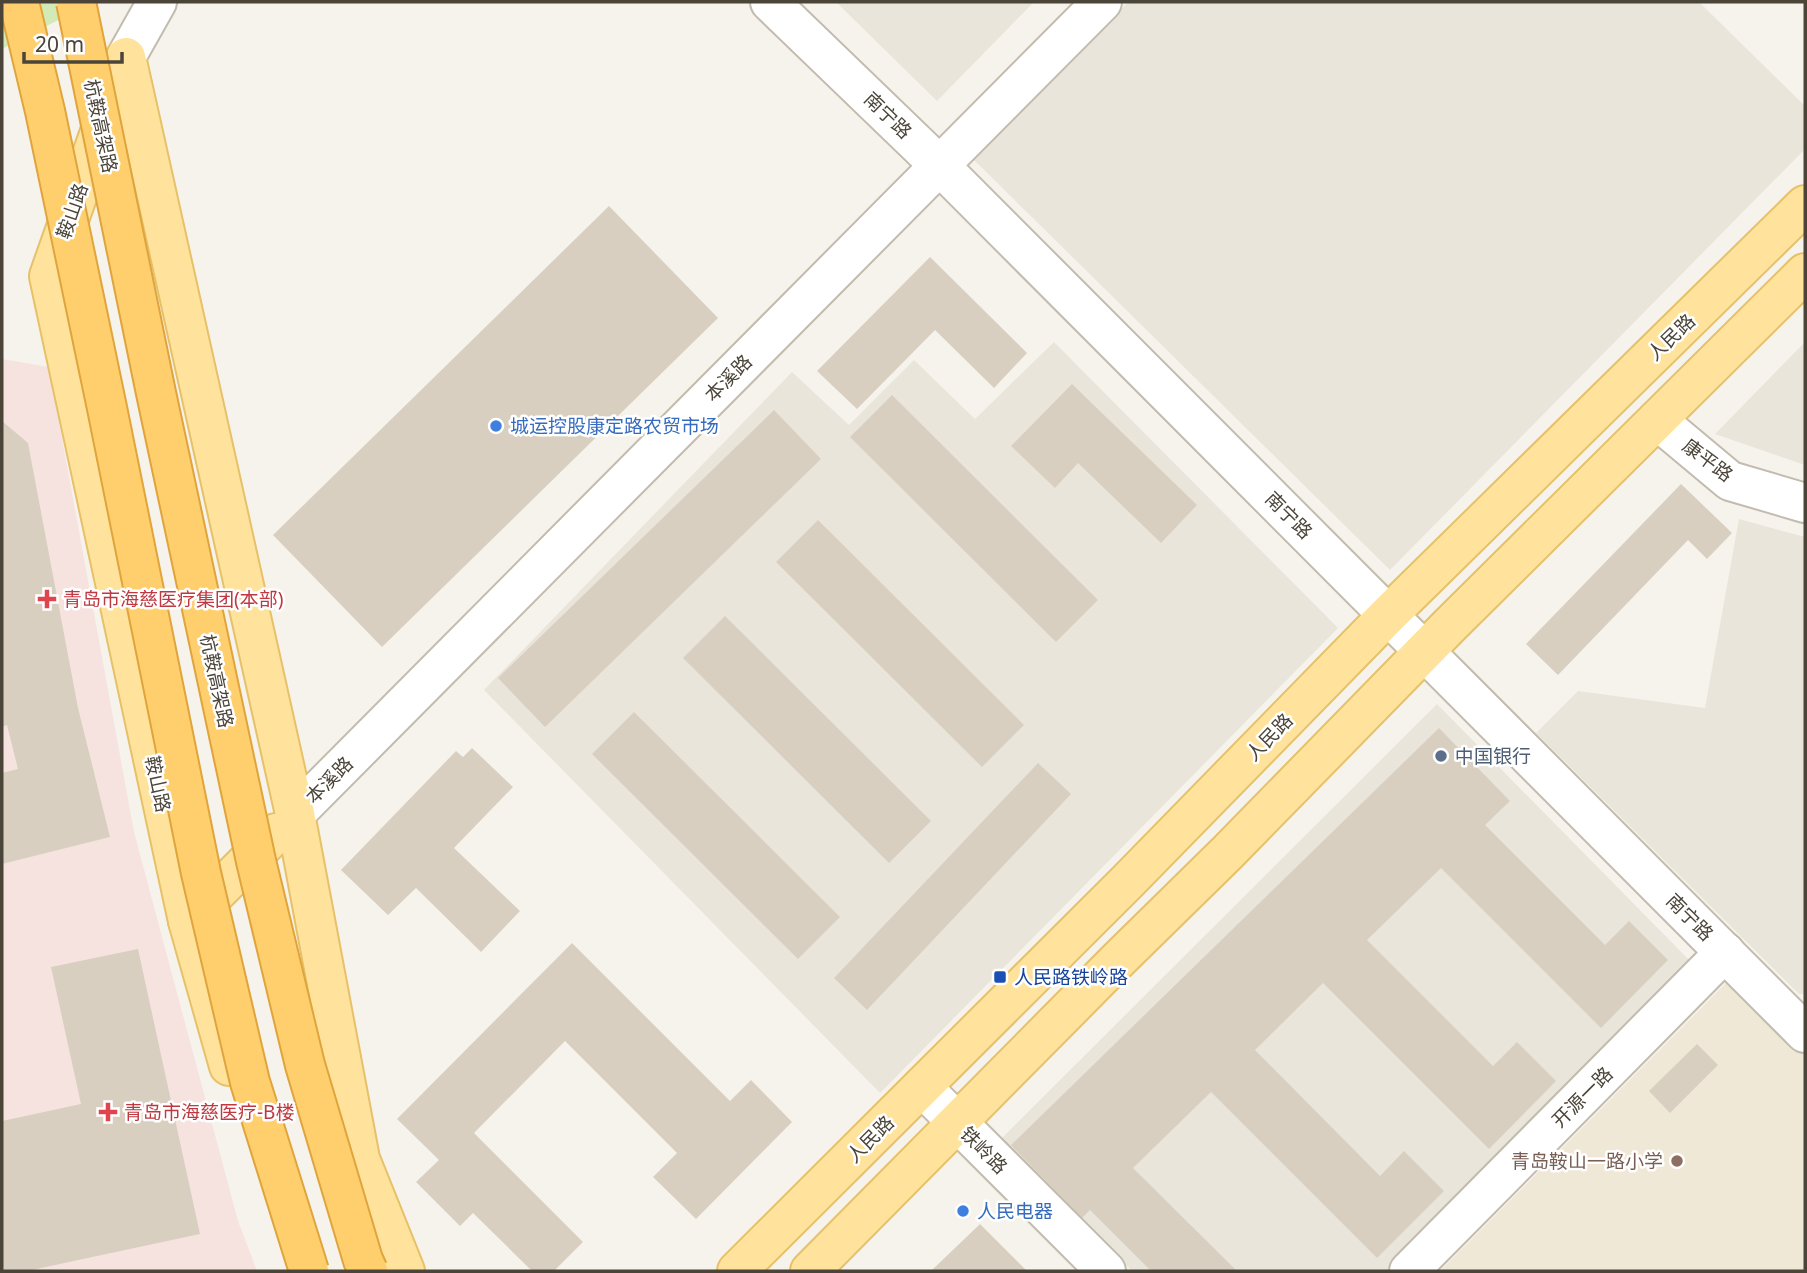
<svg xmlns="http://www.w3.org/2000/svg" width="1807" height="1273" font-family="'Noto Sans','Noto Sans SC',sans-serif">
<style>
.residential{fill:#eae5da}
.education{fill:#efe8d6}
.medical{fill:#f6e3e0}
.green{fill:#d2eab5}
.building{fill:#d8cfc1}
.lines{fill:none;stroke-linecap:round;stroke-linejoin:round}
.minor-casing{stroke:#c2bbae;stroke-width:42}
.major-casing{stroke:#e6c16a;stroke-width:42}
.minor{stroke:#fff;stroke-width:38}
.major{stroke:#ffe39c;stroke-width:38}
.highway-bridge-casing{stroke:#e0a43c;stroke-width:42;stroke-linecap:butt}
.highway-bridge{stroke:#ffcf6e;stroke-width:38}
.shop-dot{fill:#3f7fe0;stroke:#fff;stroke-width:2.5}
.health-dot{fill:#e0444e;stroke:#fff;stroke-width:2.5}
.service-dot{fill:#5c6f8a;stroke:#fff;stroke-width:2.5}
.transit-dot{fill:#1a4fb4;stroke:#fff;stroke-width:2.5}
.education-dot{fill:#8d6e63;stroke:#fff;stroke-width:2.5}
.labels{text-anchor:middle;stroke-width:5;stroke-linejoin:round;paint-order:stroke}
.street-label{font-size:19px;fill:#4b4439;stroke:#fff}
.shop-label{font-size:19px;fill:#366cbe;stroke:#fff;text-anchor:start}
.health-label{font-size:19px;fill:#be3a42;stroke:#fff;text-anchor:start}
.service-label{font-size:19px;fill:#4e5e75;stroke:#fff;text-anchor:start}
.transit-label{font-size:19px;fill:#164399;stroke:#fff;text-anchor:start}
.education-label{font-size:19px;fill:#785e54;stroke:#fff;text-anchor:end}
</style>
<rect width="100%" height="100%" fill="#f6f3ec"/>
<g class="residential">
<path d="M836,2H1034L937,101Z"/>
<path d="M1128,2H1699L1805,106V149L1390,570L973,159Z"/>
<path d="M1054,342L1338,628L880,1093L484,690L792,372L849,425L914,360L975,419Z"/>
<path d="M1805,342V465L1715,434Z"/>
<path d="M1739,519L1805,537V994H1799L1536,733L1578,691L1705,708Z"/>
<path d="M1437,704L1693,964L1390,1271H1132L998,1142Z"/>
</g>
<path class="education" d="M1731,978L1805,1052V1271H1440Z"/>
<path class="medical" d="M2,359L49,367L134,832L238,1221L257,1271H2Z"/>
<path class="green" d="M2,2H93L2,49Z"/>
<g class="building">
<path d="M609,206L718,318L382,647L273,535Z"/>
<path d="M930,257L1027,353L994,388L935,330L857,409L817,371Z"/>
<path d="M1072,384L1197,505L1161,543L1078,463L1055,488L1011,446Z"/>
<path d="M892,395L1098,600L1056,642L850,437Z"/>
<path d="M774,410L821,459L545,727L498,678Z"/>
<path d="M2,421L28,443L78,708L110,837L2,864V773L18,769L7,725L2,727Z"/>
<path d="M1681,484L1732,533L1707,559L1688,540L1558,675L1526,644Z"/>
<path d="M818,520L1024,725L982,767L776,562Z"/>
<path d="M725,616L931,821L889,863L683,658Z"/>
<path d="M634,712L840,917L798,959L592,754Z"/>
<path d="M1439,728L1510,801L1485,825L1605,945L1629,921L1668,960L1601,1028L1441,868L1367,940L1493,1066L1517,1042L1556,1081L1489,1149L1323,983L1255,1050L1380,1176L1404,1151L1444,1191L1377,1258L1211,1092L1133,1168L1237,1271H1151L1090,1210L1082,1218L1011,1145Z"/>
<path d="M472,748L513,787L454,848L520,911L481,952L416,888L388,915L341,870L456,751L463,757Z"/>
<path d="M1038,763L1071,794L867,1010L834,978Z"/>
<path d="M572,943L730,1101L751,1080L792,1122L696,1219L653,1177L677,1153L565,1041L474,1133L583,1242L554,1271H532L473,1213L460,1226L416,1182L439,1160L397,1119Z"/>
<path d="M138,949L200,1234L27,1271H2V1121L81,1104L51,967Z"/>
<path d="M1697,1044L1718,1065L1670,1113L1649,1091Z"/>
<path d="M980,1224L1027,1271H931Z"/>
</g>
<g class="lines">
<defs>
<g id="minor">
<path d="M770,2L939,165L1805,1033"/>
<path d="M126,57L157,2"/>
<path d="M1657,420L1730,481L1805,503"/>
<path d="M295,814L1102,2"/>
<path d="M922,1087L1106,1271"/>
<path d="M1409,1271L1725,952"/>
</g>
<g id="major">
<path d="M126,57L295,814L360,1159L405,1271"/>
<path d="M107,112L49,276L188,921"/>
<path d="M229,1066L188,921L276,833"/>
<path d="M737,1271L1129,880L1388,615L1805,205"/>
<path d="M810,1271L1118,960L1228,852L1450,625L1805,273"/>
</g>
</defs>
<use href="#minor" class="minor-casing"/>
<use href="#major" class="major-casing"/>
<use href="#minor" class="minor"/>
<use href="#major" class="major"/>
<defs>
<g id="highway-bridge">
<path d="M19,2L45,111L107,408L201,873L250,1082L309,1271"/>
<path d="M76,2L156,393L256,861L305,1065L363,1260L368,1271"/>
</g>
</defs>
<use href="#highway-bridge" class="highway-bridge-casing"/>
<use href="#highway-bridge" class="highway-bridge"/>
</g>
<g class="shop-dot">
<circle cx="496" cy="426" r="7"/>
<circle cx="963" cy="1211" r="7"/>
</g>
<g class="health-dot">
<path d="M43.5 588.5h7v7h7v7h-7v7h-7v-7h-7v-7h7z"/>
<path d="M104.5 1101.5h7v7h7v7h-7v7h-7v-7h-7v-7h7z"/>
</g>
<circle class="service-dot" cx="1441" cy="756" r="7"/>
<rect class="transit-dot" x="993" y="970" width="14" height="14" rx="3.5"/>
<circle class="education-dot" cx="1677" cy="1161" r="7"/>
<g class="labels">
<g class="street-label">
<text transform="translate(888 115) rotate(44)" y="7">南宁路</text>
<text transform="translate(101 126) rotate(78)" y="7">杭鞍高架路</text>
<text transform="translate(72 211) rotate(-71)" y="7">鞍山路</text>
<text transform="translate(1671 337) rotate(-44)" y="7">人民路</text>
<text transform="translate(728 378) rotate(-45)" y="7">本溪路</text>
<text transform="translate(1708 460) rotate(37)" y="7">康平路</text>
<text transform="translate(1289 515) rotate(45)" y="7">南宁路</text>
<text transform="translate(217 681) rotate(78)" y="7">杭鞍高架路</text>
<text transform="translate(1269 737) rotate(-46)" y="7">人民路</text>
<text transform="translate(329 780) rotate(-45)" y="7">本溪路</text>
<text transform="translate(158 784) rotate(78)" y="7">鞍山路</text>
<text transform="translate(1690 917) rotate(45)" y="7">南宁路</text>
<text transform="translate(1582 1097) rotate(-45)" y="7">开源一路</text>
<text transform="translate(870 1139) rotate(-45)" y="7">人民路</text>
<text transform="translate(984 1150) rotate(45)" y="7">铁岭路</text>
</g>
<g class="shop-label">
<text x="510" y="433">城运控股康定路农贸市场</text>
<text x="977" y="1218">人民电器</text>
</g>
<g class="health-label">
<text x="63" y="606">青岛市海慈医疗集团(本部)</text>
<text x="124" y="1119">青岛市海慈医疗-B楼</text>
</g>
<g class="service-label">
<text x="1455" y="763">中国银行</text>
</g>
<g class="transit-label">
<text x="1014" y="984">人民路铁岭路</text>
</g>
<g class="education-label">
<text x="1663" y="1168">青岛鞍山一路小学</text>
</g>
</g>
<rect width="1807" height="1273" fill="none" stroke="#4b4439" stroke-width="7"/>
<path d="M24 52v10h98v-10" fill="none" stroke="#4b4439" stroke-width="3.5"/>
<text x="35" y="52" font-size="21" fill="#4b4439" stroke="#ffffff" stroke-width="5" paint-order="stroke">20 m</text>
</svg>
